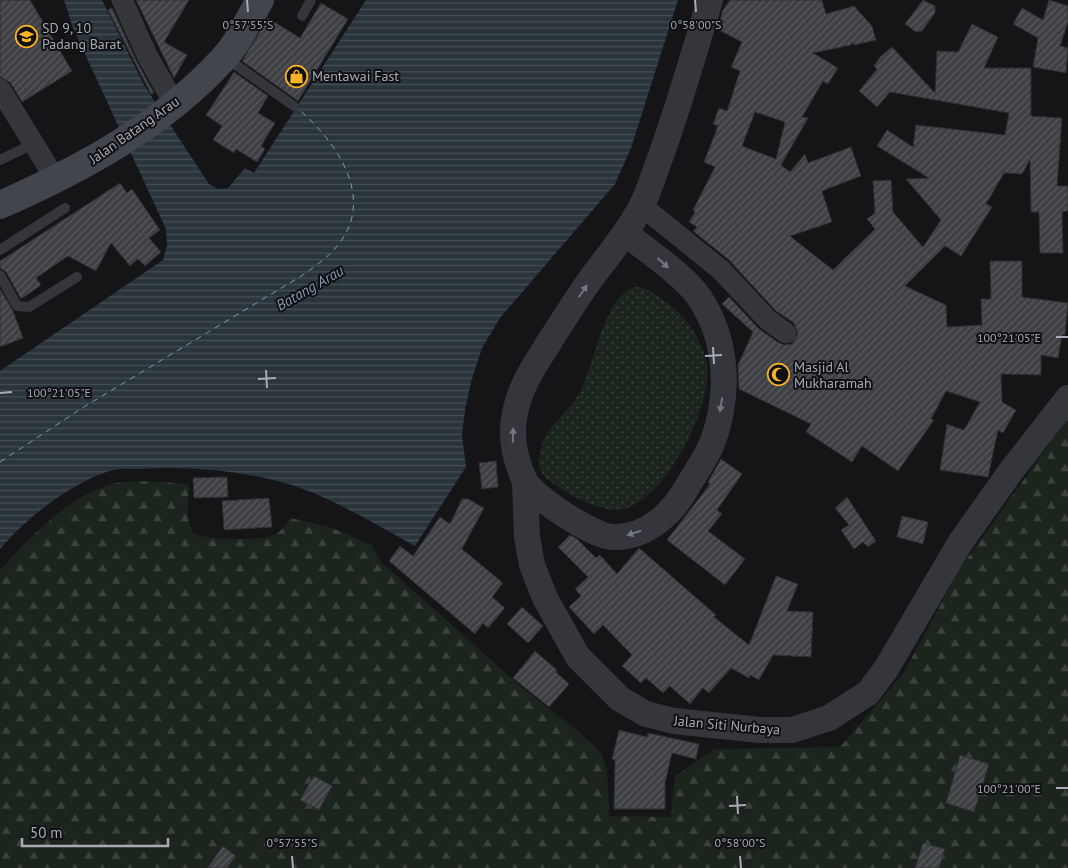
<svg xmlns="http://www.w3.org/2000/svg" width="1068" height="868" font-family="'PT Sans',sans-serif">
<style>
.grass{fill:url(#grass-dots)}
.forest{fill:url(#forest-firs)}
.water{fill:url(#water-rules)}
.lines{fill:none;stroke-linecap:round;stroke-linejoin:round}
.ferry{stroke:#7b9ab4;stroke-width:1;stroke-dasharray:6 5;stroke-linecap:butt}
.building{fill:url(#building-hatch);stroke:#2e2e33;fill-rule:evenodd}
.service{stroke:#35363c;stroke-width:10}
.minor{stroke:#35363c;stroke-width:21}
.tertiary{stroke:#35363c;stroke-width:26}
.secondary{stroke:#43454c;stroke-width:28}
.oneway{fill:#737680}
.ticks{fill:none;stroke:#a6abb7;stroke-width:2}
.labels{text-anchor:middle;stroke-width:4;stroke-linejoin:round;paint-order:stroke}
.poi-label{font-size:14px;fill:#a6abb7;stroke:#101012;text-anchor:start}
.street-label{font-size:14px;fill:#a6abb7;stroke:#101012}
.water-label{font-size:15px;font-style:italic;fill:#7b9ab4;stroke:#101012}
.ticks-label{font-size:12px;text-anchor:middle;fill:#a6abb7;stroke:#101012;stroke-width:4;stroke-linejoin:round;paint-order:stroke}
</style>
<defs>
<pattern id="grass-dots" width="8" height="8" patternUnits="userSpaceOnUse" patternTransform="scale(1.25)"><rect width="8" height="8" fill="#1c251d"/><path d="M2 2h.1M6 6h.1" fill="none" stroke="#3a423c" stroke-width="1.8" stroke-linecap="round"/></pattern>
<pattern id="forest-firs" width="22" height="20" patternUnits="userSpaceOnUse" patternTransform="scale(1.25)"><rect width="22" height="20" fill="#1c251d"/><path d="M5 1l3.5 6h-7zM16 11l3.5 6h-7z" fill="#3a423c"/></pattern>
<pattern id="water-rules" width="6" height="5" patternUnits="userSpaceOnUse" patternTransform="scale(1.25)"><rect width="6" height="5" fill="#2a343b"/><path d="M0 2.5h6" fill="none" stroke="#464f55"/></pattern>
<pattern id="building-hatch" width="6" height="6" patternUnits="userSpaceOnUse" patternTransform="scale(1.25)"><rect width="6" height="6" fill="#3f4044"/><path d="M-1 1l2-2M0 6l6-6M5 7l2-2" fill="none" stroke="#58595d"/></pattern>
</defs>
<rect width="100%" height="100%" fill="#151517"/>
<path class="grass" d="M636,287C648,288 656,295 666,302C685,315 700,337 706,360C717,400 664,506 619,510C600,511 576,499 560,488C551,482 539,475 539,464C538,429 568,416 581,390C593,364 600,325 616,302C622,294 627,289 636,287Z"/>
<path class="forest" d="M1068,418V868H0V570C30,537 77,487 123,482C144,480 167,483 189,484C189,496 184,523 194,533C203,541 259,540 271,536C281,533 285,526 290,518L327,526L372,545L381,562L519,685L586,738L602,754L607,770L609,816L671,817L675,776L714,749L840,747L903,674L961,567Z"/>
<path class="water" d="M64,0H102L144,85L209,184L218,189L228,188L245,168L254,173L366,0H678L631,148L615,184L500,318L482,348L471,382L465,410L462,434L466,467L415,546C381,527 347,507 311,492C262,472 193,465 140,469C131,469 122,468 113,470C74,480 25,519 0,549V371L163,260L167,246L166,229L73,28Z"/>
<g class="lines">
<path class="ferry" d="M0,462L87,405L303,275C318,264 333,254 343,238C373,192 333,138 297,108"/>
</g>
<g class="building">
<path d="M0,0H30L72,71L22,102L10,82L0,77Z"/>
<path d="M136,0H189L164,42L187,55L174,78Z"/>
<path d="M730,0H822L826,14L854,6L872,26L876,40L854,45L852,42L851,45L813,53L838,68L828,84L823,81L802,117L808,118L781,165L790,172L805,154L808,163L851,147L861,176L822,191L832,222L790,236L833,270L875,229L867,219L875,213L873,181L891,180L893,212L923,247L941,220L906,179L929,178L877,146L887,130L913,147L916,125L1005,135L1009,113L890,92L877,107L859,91L877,69L874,66L880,57L892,47L935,93L937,51L958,52L972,24L998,37L984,68H1031V116L1062,118L1057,186H1068V211L1062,212L1063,253H1040L1039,212H1031L1030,160L1022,174L1004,173L986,204L992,207L961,256L945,246L905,286L946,305L947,327L982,325L981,299H991L990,261H1022V297L1068,303L1065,335H1062L1058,358L1041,355V375L1001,374L1002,402L1016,410L1003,433L998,430L988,477L940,470L947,424L964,430L980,402L946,391L931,419L934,420L898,471L862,446L852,462L806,432L811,424L739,389L738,365L753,332L722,304L729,297L759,329L779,343L785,345L792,344L798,334L794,323L776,311L729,260L693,231L697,227L689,222L695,212L693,210L715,167L704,162L718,126L713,124L719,108L727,111L740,71L731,67L742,42L717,29L723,10ZM755,112L785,122L776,159L742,146Z"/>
<path d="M923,0L935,6V13L922,31L916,32L905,24Z"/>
<path d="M1049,0L1068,6V22L1060,46L1068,48L1066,73L1033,67L1038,38L1013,24L1022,8L1043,20Z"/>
<path d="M321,3L348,19L298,101L242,61L268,18L300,38Z"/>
<path d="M112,8L136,60L154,93L151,94L108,10Z"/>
<path d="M234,72L268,96L258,113L275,123L261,146L265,149L257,162L236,149L234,153L213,140L222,126L206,115Z"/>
<path d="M120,183L127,193L132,189L160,230L149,238L161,252L145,266L138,259L130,266L111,243L96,271L68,256L36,278L41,285L21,299L6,272L0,268V261Z"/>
<path d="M0,289L13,311L23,338L0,347Z"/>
<path d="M721,459L742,474L717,510L722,514L708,531L745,559L725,585L667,540L710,484L708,482Z"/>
<path d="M496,461L498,487L482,489L479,463Z"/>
<path d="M227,477L228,497L194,498L193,478Z"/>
<path d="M847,497L876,541L868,547L863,542L854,549L841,530L849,525L835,508Z"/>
<path d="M269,498L272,527L224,530L222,501Z"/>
<path d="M462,499H468L484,508L462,549L503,583L492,597L505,608L488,628L483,623L475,634L389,561L400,546L413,556L440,517L450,524Z"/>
<path d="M902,516L928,522L923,544L897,537Z"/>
<path d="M570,535L577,539L596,558L600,555L617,574L639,548L716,615L714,617L749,645L776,576L798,584L787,611L813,612L811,657L773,655L759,680L750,675L749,678L731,668L709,693L703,688L690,704L670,686L663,693L646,678L641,683L622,666L632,655L603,625L594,634L569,607L581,596L575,589L588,577L558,547Z"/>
<path d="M522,607L543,626L528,643L507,624Z"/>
<path d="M535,651L557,670L556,672L569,684L549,707L513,678Z"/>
<path d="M619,730L647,737L648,733L699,744L696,759L672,753L665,783V809H614L615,760L612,759Z"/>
<path d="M960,755L989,764L974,812L946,803Z"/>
<path d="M314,776L332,786L319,810L300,800Z"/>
<path d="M923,843L945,849L939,868H915Z"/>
<path d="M223,846L236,856L227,868H207Z"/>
</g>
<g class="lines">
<g class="service">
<path d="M302,16L311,0"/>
<path d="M226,58L294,106"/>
<path d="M0,160L35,143"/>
<path d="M0,250L65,208"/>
<path d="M0,275L17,306L29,307L77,277"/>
</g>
<g class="minor">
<path d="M122,0L147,55L175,105"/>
<path d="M0,89L56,180"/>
<path d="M642,206L721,270L768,320L786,333"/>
</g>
<g class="tertiary">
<path d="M625,233C645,249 685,276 699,297C728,340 730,394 713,441C707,457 696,472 687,487C673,513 646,538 614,537C594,537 532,497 524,479C515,459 510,435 515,413C520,387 534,366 548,344C560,325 572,306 585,287C603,261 626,236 641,207C649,192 654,174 660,158C679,106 694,53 710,0"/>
<path d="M525,482L527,537L532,565L545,598L578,657L620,699L646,714L674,721L760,730H792L829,718L868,693L886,669L960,543L1011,471L1068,398"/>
</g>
<path class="secondary" d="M0,205C82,169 163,125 224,58C239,42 249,19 260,0"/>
</g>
<defs><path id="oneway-solid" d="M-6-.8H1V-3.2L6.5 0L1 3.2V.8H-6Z" transform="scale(1.25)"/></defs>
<g class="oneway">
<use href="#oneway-solid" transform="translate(663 263) rotate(42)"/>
<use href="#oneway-solid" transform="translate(583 291) rotate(-56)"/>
<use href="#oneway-solid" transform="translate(721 405) rotate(99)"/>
<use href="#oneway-solid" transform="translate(513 435) rotate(-89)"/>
<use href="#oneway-solid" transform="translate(634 533) rotate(163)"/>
</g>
<path class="ticks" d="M247,0L248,12M695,0L696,12M1056,337H1068M713,347L714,364M705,356L722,355M266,370L267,388M258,379L276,378M0,393L12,392M1056,788H1068M737,796L738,814M729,806L746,805M292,856L293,868M740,856L741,868"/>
<defs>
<symbol id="school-ring" viewBox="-11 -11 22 22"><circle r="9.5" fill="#101012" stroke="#fab229" stroke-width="1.5"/><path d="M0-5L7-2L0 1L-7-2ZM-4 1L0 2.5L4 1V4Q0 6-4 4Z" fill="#fab229"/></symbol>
<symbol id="shop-ring" viewBox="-11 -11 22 22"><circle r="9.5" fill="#101012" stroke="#fab229" stroke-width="1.5"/><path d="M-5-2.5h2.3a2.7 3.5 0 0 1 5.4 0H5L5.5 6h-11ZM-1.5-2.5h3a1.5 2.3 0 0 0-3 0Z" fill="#fab229"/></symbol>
<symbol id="mosque-ring" viewBox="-11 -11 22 22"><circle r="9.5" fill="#101012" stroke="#fab229" stroke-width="1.5"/><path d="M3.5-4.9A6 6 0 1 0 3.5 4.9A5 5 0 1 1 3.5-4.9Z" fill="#fab229"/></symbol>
</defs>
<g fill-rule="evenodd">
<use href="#school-ring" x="14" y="24" width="25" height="25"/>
<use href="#shop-ring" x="284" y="64" width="25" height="25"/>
<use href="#mosque-ring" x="766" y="362" width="25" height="25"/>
</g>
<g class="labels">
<g class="poi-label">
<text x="42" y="33">SD 9, 10<tspan x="42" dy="16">Padang Barat</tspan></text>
<text x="312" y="81">Mentawai Fast</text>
<text x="794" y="372">Masjid Al<tspan x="794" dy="16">Mukharamah</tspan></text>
</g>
<g class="street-label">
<text transform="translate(134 130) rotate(-35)" y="5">Jalan Batang Arau</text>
<text transform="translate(727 725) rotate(5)" y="5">Jalan Siti Nurbaya</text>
</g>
<g class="water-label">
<text transform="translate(310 288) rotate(-30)" y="5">Batang Arau</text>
</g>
</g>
<g class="ticks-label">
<text x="248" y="29">0°57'55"S</text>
<text x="696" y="29">0°58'00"S</text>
<text x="1009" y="342">100°21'05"E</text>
<text x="59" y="397">100°21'05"E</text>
<text x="1009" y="793">100°21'00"E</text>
<text x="292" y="847">0°57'55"S</text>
<text x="740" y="847">0°58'00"S</text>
</g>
<path d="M22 838v8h146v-8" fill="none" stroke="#a6abb7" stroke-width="2.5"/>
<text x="30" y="838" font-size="15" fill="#a6abb7" stroke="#101012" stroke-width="4" paint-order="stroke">50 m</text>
</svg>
